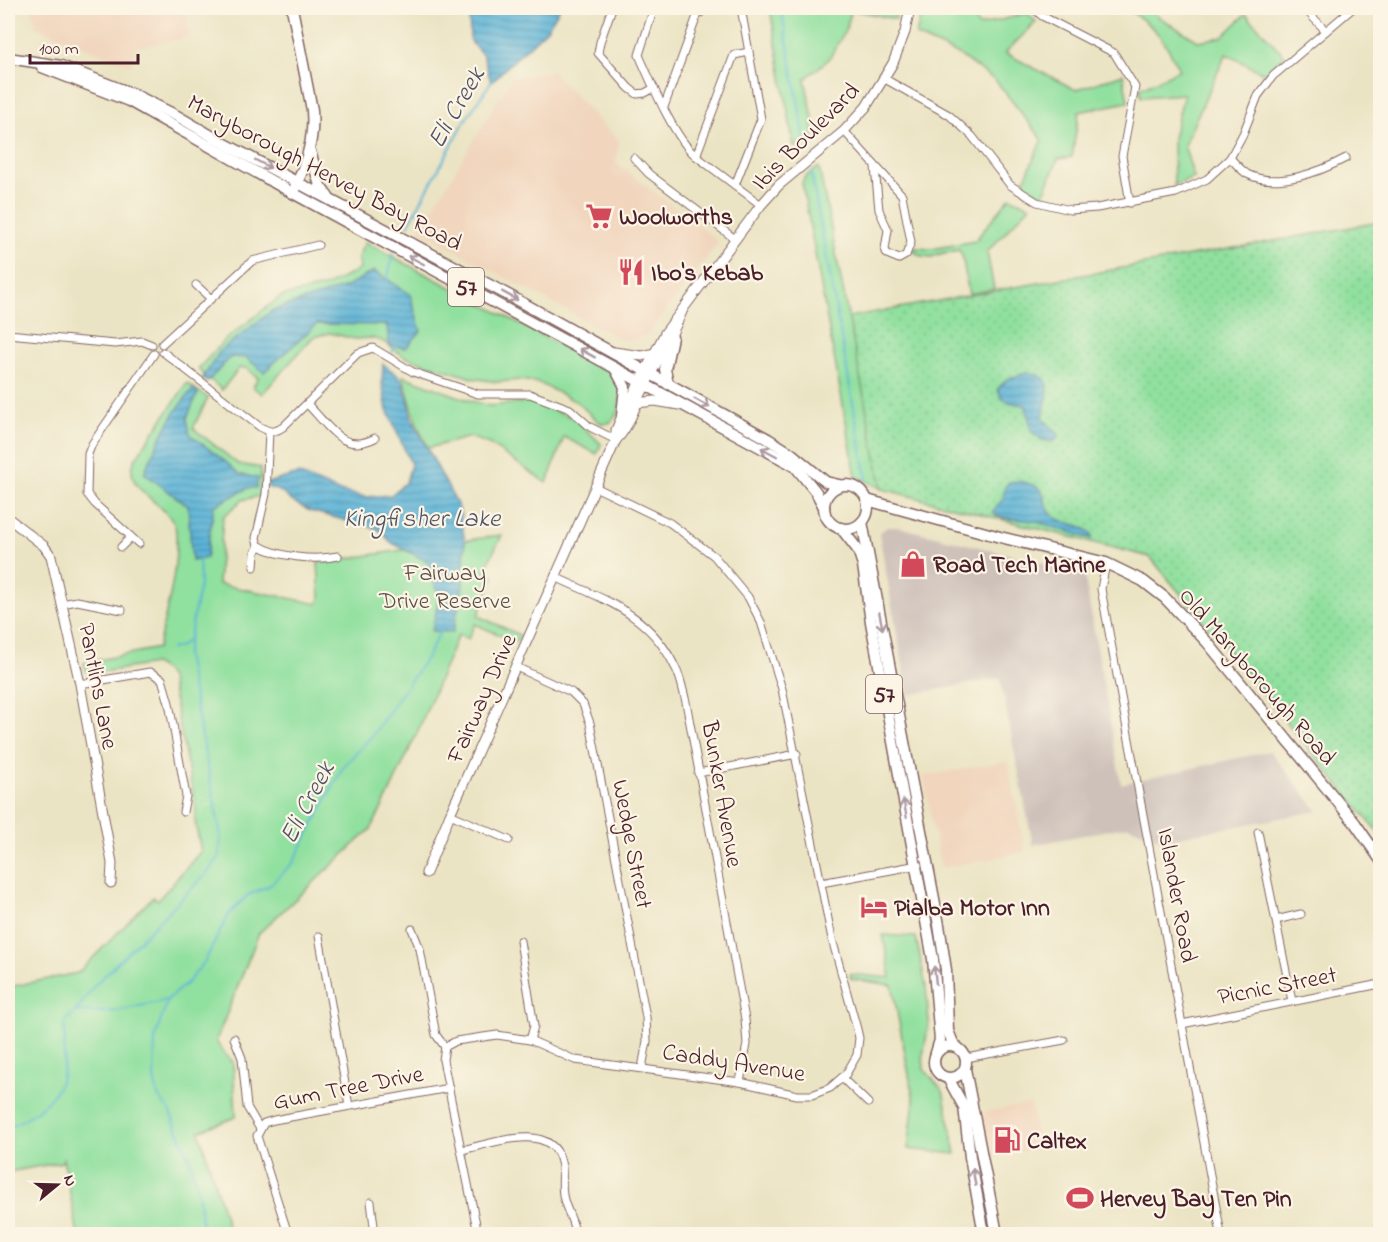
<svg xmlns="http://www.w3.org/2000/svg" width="1388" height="1242" font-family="'Indie Flower',sans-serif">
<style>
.built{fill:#f1d5bd}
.industrial{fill:#cec1ba}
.grass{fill:url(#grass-dots);stroke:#6d8065;stroke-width:1.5}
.park{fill:#90e09f;stroke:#6d8065;stroke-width:1.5}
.water{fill:url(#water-rules);stroke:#526981;stroke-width:1.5}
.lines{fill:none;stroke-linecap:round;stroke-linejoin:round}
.stream{stroke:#5ab3d7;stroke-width:2}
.minor-casing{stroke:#826461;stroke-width:9}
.tertiary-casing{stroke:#826461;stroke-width:11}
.secondary-casing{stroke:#826461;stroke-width:13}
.primary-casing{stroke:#826461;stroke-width:13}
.minor{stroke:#fff;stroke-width:7}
.tertiary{stroke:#fff;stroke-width:9}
.secondary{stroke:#fff;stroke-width:10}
.primary{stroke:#fff;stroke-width:10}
.oneway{stroke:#ae9aa0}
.labels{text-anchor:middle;stroke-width:4.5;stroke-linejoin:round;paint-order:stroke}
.shield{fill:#fcf5e5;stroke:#7f5f63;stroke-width:1.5}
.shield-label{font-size:22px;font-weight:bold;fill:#4a1f2b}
.street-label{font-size:24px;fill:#4a1f2b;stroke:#fcf5e5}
.poi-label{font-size:24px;font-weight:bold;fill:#4a1f2b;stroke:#fcf5e5;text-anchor:start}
.park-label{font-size:24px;fill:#5c4f48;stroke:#fcf5e5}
.water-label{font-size:26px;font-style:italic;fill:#505367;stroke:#fcf5e5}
</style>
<defs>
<pattern id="grass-dots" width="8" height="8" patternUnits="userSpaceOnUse" patternTransform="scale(1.5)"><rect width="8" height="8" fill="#90e09f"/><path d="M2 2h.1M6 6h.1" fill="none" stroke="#7ec089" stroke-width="1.8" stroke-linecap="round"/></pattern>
<pattern id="water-rules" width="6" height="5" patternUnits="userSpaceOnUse" patternTransform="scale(1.5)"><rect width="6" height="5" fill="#5ab3d7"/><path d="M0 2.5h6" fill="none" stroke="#4c91af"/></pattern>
</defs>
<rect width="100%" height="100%" fill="#fcf5e5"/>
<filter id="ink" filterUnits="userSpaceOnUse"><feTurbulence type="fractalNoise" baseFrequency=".0167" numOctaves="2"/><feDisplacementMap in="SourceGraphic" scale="12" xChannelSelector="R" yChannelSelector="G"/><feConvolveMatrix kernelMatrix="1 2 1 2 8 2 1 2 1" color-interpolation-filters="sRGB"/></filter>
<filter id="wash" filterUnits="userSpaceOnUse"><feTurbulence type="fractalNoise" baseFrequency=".008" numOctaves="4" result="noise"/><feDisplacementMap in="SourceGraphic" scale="24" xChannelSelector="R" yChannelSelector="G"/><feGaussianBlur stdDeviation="1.35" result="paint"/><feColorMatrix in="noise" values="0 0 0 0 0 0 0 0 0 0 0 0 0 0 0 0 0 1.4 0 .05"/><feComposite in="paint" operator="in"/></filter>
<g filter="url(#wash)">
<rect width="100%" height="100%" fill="#ebe4c4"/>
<g class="built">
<path d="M32,8H185L191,37L136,47L131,66L36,27Z"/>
<path d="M552,71L619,142L616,163L716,239L717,244L647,336L632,340L620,339L419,231L511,78Z"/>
<path d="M1008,761L1025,852L941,868L923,776Z"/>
<path d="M1031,1104L1039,1149L990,1158L983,1112Z"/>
</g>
<path class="industrial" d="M887,527H898L1084,573L1121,784L1270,751L1318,811L1162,840L1128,826L1033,845L1000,678L908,695L879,533Z"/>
<path class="grass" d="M1380,222V835L1150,557L882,489L848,317Z"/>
<g class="park">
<path d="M770,8H897L896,19L852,10L845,31L829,59L805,79L813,118L814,141L794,147Z"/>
<path d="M922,8H969L979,26L1027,13L1036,22L1005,53L1076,90L1123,74L1128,102L1079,112L1072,157L1058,159L1043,196L1023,184L1042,139L996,81L959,55L916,36Z"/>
<path d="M1124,8H1153L1157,16L1198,41L1222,37L1246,14L1284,55L1265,74L1226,54L1184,145L1194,178L1174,185L1173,138L1184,94L1141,97L1140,87L1146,86L1179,70C1166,40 1153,23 1124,8Z"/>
<path d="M819,167L882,489L856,476L802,183L805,177Z"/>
<path d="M1010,197L1030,206L987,252L994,289L969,294L962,255L959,250L935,255L933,257L921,256L913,251L915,248L932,249L975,241Z"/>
<path d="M365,242L609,371L615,377L621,391L619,411L611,422L604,424L599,422L577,402L539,383L520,380L497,382L472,378L405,357L382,341L372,338L355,339L330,333L313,337L262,394L253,387L258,378L246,368H239L222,390L198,369L225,340L280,297L327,286L360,269L358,257Z"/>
<path d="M403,376L468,400L490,406L526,402L535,403L574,418L601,444L597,454L564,437L547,483L489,444L470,437L428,448L416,422Z"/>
<path d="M187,383L208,398L193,428L238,464L261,468L260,496L242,500L223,517L218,584L318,604L320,598L318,563L502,535L484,571L494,576L478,616L520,635L516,642L475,624L468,639L458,635L417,733L387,798L371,829L259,933L216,1041L224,1053L233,1062L236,1117L199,1131L230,1234H78L63,1159L62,1162L8,1172V987L78,973L153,897L158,900L201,851L195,821L196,809L170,678L165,671L154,664L91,674L86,672L84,663L158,648C165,615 175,583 176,549C176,542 177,533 175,526C165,500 118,489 136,458Z"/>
<path d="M883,935L916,937L926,987L929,1023L923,1055L924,1069L943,1091L956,1154L908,1149L914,1101L892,985L851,979L850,974L891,978Z"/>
</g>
<g class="water">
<path d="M469,8H560L547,29L491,82L483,55L470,41Z"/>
<path d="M374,271L410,294L421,331L406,348L389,345L387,325L317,324L264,372L246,358L231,357L207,382L202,379L220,351L273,310L346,287Z"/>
<path d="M383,364L401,378L409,402L412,419L459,508L465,542L463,585L453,632L432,631L439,597L428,562L392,543L378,529L310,511L293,502L280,491L267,487V483L298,474L338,491L366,497L391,495L406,482L411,464L387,410L382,383Z"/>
<path d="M1026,373C1031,374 1037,373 1041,376C1055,384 1043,407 1043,419L1058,433V438L1052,442L1043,440L1032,432L1026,406C1014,402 1001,405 998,389L1007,379Z"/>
<path d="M193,389L198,393L187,418L190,434L225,461L239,474L258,478L256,488H248L214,506L206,558L192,561L188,506L144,473C158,443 170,414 193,389Z"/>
<path d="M1019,481C1057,489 1036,501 1054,516C1065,526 1082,522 1092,535V539L1035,521L1004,518L996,515L993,511L1003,499L1005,487L1009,482Z"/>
</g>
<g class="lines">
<g class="stream">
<path d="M781,8L806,145"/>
<path d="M799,8L806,11L824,8"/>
<path d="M883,8L895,10"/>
<path d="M811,172L867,480"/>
<path d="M408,225L466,119L493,79"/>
<path d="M387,282L393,253"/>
<path d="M392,353L395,346"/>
<path d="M171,649L181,646L189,639"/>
<path d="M76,1011L95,985L211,869L219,857L221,836L186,655L200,584L199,559"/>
<path d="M8,1127C27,1119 52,1104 60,1082C66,1067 64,1039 65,1021L76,1011L111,1012L168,1000"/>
<path d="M205,1234L201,1220L199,1196L189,1157L169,1110L158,1096L154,1079L155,1038L168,999L189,981L205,961L229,914L248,895L269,886L293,863L343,767L372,736L427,657L441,630"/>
</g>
</g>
</g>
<g filter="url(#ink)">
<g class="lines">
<defs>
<g id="minor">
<path d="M612,8L600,42L598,53L629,88L637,94L645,93L654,88"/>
<path d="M654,8L639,55C651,82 674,138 696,156L761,205"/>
<path d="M1033,8L1042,16L1114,53L1135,87L1122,156L1130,203"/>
<path d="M1304,8L1326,31"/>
<path d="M1378,8L1380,10"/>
<path d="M885,79L949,115L972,136L1010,185L1037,202L1070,210L1097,208L1176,193L1207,179L1230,158L1243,134L1258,96L1273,76L1353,8"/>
<path d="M664,107L697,16L706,8"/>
<path d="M844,131L902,195L911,242L906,255L899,259L887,254L885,249L888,230L879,210L875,167"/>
<path d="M696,156L734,55L749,52"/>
<path d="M634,158L649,174L735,239"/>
<path d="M1230,158C1235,163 1241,170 1247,174C1276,189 1320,172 1346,158"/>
<path d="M735,185L761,119L741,8"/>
<path d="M196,285L210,298"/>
<path d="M8,334L115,344L142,341L152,345"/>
<path d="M162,344L252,261L318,245"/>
<path d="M163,352L260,427C270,432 274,433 283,427L358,353L373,348L413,372L478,394H530L570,409L590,427L616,440"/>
<path d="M307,404C329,425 342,455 375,438"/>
<path d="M269,432L266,494L256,538L258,545C278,557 314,561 338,556"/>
<path d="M139,544L95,504L87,494L88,454L92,444L154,354"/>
<path d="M121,547L131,537"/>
<path d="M1106,563L1101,589L1221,1234"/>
<path d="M254,567L255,552L260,546"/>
<path d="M555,577C605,600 650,614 675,667C681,677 683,691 686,702L745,1019L747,1044L740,1082"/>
<path d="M62,604L77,601L122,610"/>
<path d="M516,667L571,692L583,704L590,723L646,1017L647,1041L642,1068"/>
<path d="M80,684L150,672L162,679L169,703L186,796L183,812"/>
<path d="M698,773L797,754"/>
<path d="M450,814L509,840"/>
<path d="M1258,832L1292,1001"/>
<path d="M821,883L918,865"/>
<path d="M1276,920L1301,914"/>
<path d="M412,929L420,949L436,1035L445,1047"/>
<path d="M319,936L349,1106"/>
<path d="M520,941L534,1026L530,1040"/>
<path d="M1182,1024L1380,984"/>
<path d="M234,1038L242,1058L247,1107L260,1129"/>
<path d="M966,1058L1064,1040"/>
<path d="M842,1078L868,1103"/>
<path d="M462,1150C490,1144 552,1120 561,1162C564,1172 561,1184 563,1195C565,1209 574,1220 575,1234"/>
<path d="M371,1202L375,1234"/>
<path d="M288,1234L257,1136L264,1123L274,1120L449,1088"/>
<path d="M478,1234L443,1060L445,1047L456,1041L497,1035L530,1040L575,1060L740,1082L797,1095H812L830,1088L846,1074L857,1055L859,1038L857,1029L832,939L782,689L761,622L748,597L714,556L670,523L595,487"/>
</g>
<g id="tertiary">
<path d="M614,352L642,356L654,353"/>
<path d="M636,403L655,401L679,405"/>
<path d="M616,440V430L622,416L665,333L761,205L779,185L844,131L866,107L893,63L905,32L910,8"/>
<path d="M8,518L44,546L51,556L80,684L112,863L111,883"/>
<path d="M426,873L450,814L616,440C629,427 635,406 643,390C656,362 672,337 683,309"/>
</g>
<g id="secondary">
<path d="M292,8L312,110C315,140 305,166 293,193"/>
<path d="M867,500L1000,537L1106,563L1143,581L1165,598L1207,642L1355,823L1380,859"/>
</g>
<g id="primary">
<path d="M8,58L61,66L133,94L179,117L227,145L510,296L768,439L792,454L826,482L839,485"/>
<path d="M42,67L129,101L293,193L795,466L816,492L824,507"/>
<path d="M310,151L320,186L328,197"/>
<path d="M616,370L625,387L622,416"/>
<path d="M668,384L665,369L672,337"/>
<circle cx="846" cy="507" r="22"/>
<path d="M862,522L939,925L946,970L948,1031L953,1043L957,1047"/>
<path d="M841,528L858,550L863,565L871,622L933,959L940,1040L936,1053"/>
<circle cx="950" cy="1062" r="16"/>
<path d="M965,1069L997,1234"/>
<path d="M948,1078L964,1107L970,1157L984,1234"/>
</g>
</defs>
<use href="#minor" class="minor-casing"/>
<use href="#tertiary" class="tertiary-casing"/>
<use href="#secondary" class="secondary-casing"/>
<use href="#primary" class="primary-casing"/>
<use href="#minor" class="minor"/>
<use href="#tertiary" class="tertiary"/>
<use href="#secondary" class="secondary"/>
<use href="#primary" class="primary"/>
</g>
<defs><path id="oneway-shaft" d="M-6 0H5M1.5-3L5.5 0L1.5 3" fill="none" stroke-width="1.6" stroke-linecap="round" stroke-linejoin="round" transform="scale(1.5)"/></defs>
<g class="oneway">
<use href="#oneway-shaft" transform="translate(263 164) rotate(28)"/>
<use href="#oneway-shaft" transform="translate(416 260) rotate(-152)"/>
<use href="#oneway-shaft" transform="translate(510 296) rotate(29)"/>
<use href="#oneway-shaft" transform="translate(587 353) rotate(-151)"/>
<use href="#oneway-shaft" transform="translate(702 403) rotate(29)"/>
<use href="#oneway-shaft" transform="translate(769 452) rotate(-152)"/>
<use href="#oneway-shaft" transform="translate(881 621) rotate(79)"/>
<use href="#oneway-shaft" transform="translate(905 808) rotate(-100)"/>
<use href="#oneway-shaft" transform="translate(935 975) rotate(-96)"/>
<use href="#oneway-shaft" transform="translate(974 1177) rotate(-100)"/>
</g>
</g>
<defs>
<symbol id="supermarket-bare" viewBox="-9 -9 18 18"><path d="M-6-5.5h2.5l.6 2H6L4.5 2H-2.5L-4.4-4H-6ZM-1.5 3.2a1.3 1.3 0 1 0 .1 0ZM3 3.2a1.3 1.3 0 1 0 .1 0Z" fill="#d1495b" stroke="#fcf5e5" stroke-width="2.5" paint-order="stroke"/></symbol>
<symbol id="restaurant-bare" viewBox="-9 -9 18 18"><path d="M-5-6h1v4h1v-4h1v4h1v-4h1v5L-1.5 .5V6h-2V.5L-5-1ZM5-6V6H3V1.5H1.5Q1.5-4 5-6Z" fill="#d1495b" stroke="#fcf5e5" stroke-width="2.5" paint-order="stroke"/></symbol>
<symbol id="shop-bare" viewBox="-9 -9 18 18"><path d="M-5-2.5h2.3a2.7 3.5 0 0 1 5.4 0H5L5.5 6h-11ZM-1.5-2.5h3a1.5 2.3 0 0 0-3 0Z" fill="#d1495b" stroke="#fcf5e5" stroke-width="2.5" paint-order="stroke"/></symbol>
<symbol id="hotel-bare" viewBox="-9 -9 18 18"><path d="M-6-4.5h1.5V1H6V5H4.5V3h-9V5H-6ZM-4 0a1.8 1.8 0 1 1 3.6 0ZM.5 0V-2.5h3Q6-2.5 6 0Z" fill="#d1495b" stroke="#fcf5e5" stroke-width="2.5" paint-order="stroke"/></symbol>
<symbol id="fuel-bare" viewBox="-9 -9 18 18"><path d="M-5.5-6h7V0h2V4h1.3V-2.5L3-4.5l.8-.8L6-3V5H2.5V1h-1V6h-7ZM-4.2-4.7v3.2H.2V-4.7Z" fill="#d1495b" stroke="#fcf5e5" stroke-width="2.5" paint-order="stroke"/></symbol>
<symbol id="stadium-bare" viewBox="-9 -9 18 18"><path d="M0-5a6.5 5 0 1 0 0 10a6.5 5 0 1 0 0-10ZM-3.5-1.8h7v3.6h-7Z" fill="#d1495b" stroke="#fcf5e5" stroke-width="2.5" paint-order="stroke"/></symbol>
</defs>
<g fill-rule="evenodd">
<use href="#supermarket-bare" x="580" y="197" width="38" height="38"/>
<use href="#restaurant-bare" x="612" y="253" width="38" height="38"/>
<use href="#shop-bare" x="894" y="545" width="38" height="38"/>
<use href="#hotel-bare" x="855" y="888" width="38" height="38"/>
<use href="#fuel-bare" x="988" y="1121" width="38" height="38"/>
<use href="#stadium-bare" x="1061" y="1179" width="38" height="38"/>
</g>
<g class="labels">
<g class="shield">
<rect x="448" y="268" width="36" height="38" rx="4.5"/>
<rect x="866" y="675" width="36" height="38" rx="4.5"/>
</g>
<g class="shield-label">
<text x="466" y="295">57</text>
<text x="884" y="702">57</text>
</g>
<g class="street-label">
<text transform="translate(805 136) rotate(-45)" y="8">Ibis Boulevard</text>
<text transform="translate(325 172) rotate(28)" y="8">Maryborough Hervey Bay Road</text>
<text transform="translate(1258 676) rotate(49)" y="8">Old Maryborough Road</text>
<text transform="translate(99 686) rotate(79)" y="8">Pantlins Lane</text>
<text transform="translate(481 698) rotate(-66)" y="8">Fairway Drive</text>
<text transform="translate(723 794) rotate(80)" y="8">Bunker Avenue</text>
<text transform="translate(633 844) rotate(79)" y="8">Wedge Street</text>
<text transform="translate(1178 895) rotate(80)" y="8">Islander Road</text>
<text transform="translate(1277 985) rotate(-11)" y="8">Picnic Street</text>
<text transform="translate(734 1062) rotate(9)" y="8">Caddy Avenue</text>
<text transform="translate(348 1087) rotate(-11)" y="8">Gum Tree Drive</text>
</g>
<g class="poi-label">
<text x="619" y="224">Woolworths</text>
<text x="651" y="280">Ibo's Kebab</text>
<text x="933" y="572">Road Tech Marine</text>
<text x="894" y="915">Pialba Motor Inn</text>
<text x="1027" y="1148">Caltex</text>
<text x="1100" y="1206">Hervey Bay Ten Pin</text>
</g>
<g class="park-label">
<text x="445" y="580">Fairway<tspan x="445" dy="28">Drive Reserve</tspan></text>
</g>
<g class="water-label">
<text transform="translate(455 107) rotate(-60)" y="9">Eli Creek</text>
<text x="422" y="526">Kingfisher Lake</text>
<text transform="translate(306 802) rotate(-62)" y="9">Eli Creek</text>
</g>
</g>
<rect width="1388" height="1242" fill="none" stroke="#fcf5e5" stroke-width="30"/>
<g transform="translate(57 1185) rotate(71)" stroke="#fcf5e5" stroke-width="4.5" paint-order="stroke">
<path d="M0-4.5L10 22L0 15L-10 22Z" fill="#4a1f2b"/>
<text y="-9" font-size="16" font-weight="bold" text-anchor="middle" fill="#4a1f2b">N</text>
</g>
<path d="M30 54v9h108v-9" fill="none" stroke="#4a1f2b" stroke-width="3"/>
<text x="39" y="54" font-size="18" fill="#4a1f2b" stroke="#fcf5e5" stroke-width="4.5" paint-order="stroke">100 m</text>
</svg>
